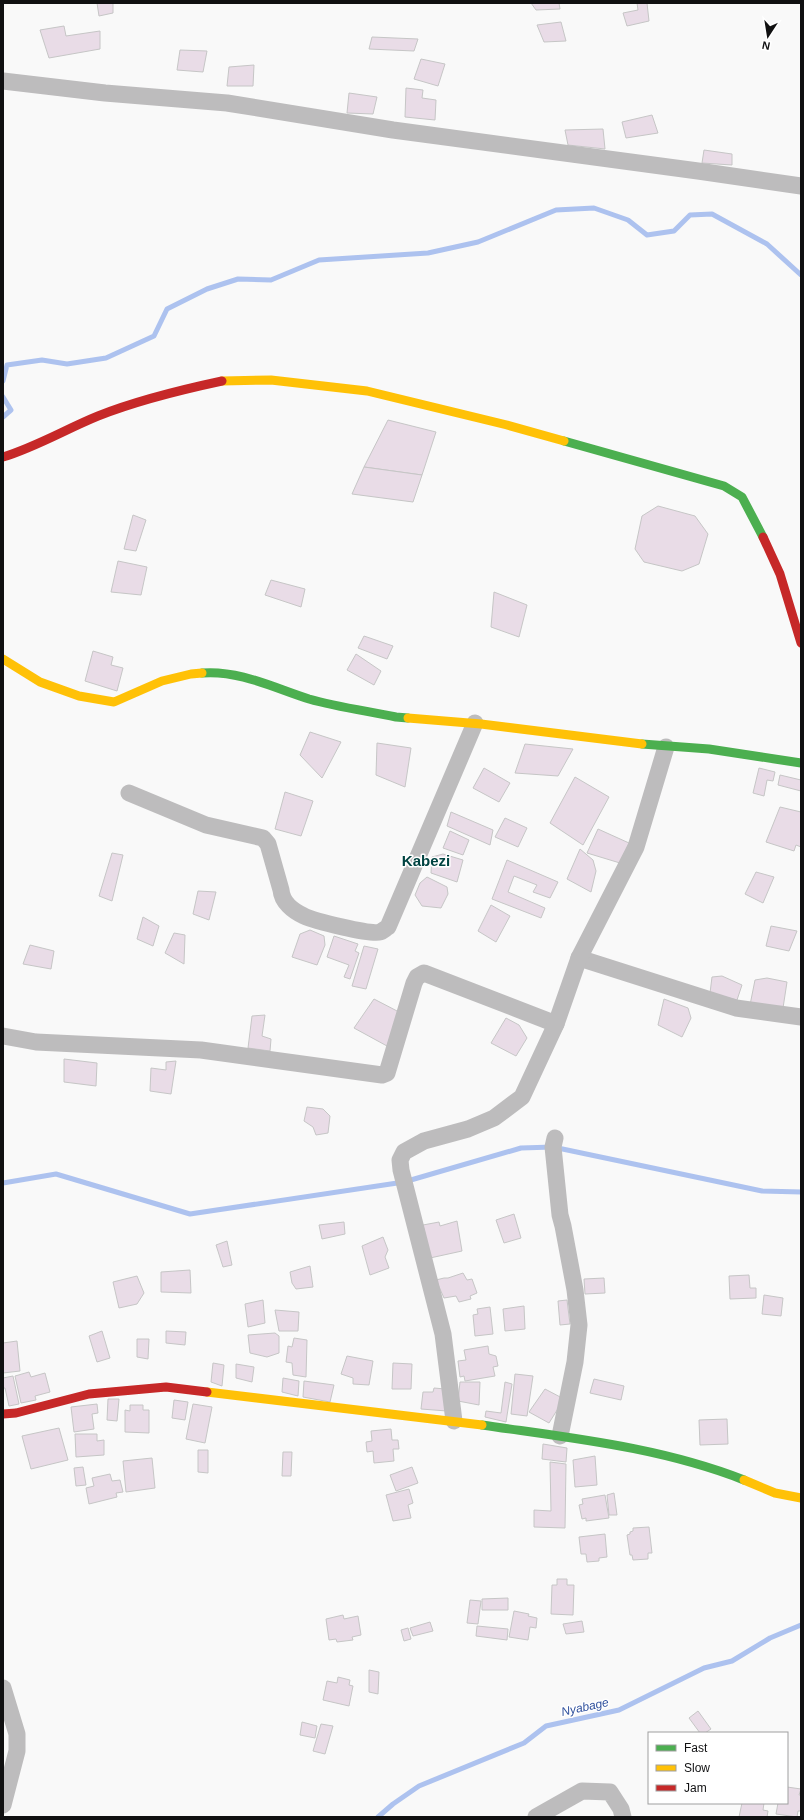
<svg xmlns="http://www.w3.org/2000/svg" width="804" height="1820" font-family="Arial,sans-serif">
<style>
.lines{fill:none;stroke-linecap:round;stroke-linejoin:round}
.stream{stroke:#adc2ef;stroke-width:5}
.building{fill:#e9dce7;stroke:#c6c6c6}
.street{stroke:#bdbcbd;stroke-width:17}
.fast{stroke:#4caf50;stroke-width:9}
.slow{stroke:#ffc107;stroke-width:9}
.jam{stroke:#c62828;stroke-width:9}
.labels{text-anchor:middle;stroke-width:3;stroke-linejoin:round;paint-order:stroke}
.water-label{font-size:12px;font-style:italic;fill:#31529e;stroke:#fff}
.district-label{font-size:15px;font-weight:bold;fill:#004341;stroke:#fff}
</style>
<rect width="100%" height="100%" fill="#f9f9f9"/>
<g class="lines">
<g class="stream">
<path d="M3,381L7,365L42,360L67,364L106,358L154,336L167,309L207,289L238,279L271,280L319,260L428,253L478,242L556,210L594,208L628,220L647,235L674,231L690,215L712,214L767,244L801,275"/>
<path d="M3,397L11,410L3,417"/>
<path d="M3,1183L56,1174L190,1214L404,1182L521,1148L553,1147L762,1191L801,1192"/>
<path d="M378,1817L393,1804L419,1786L524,1743L546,1726L619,1710L704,1668L732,1661L770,1638L801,1625"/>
</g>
</g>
<g class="building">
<path d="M97,3H113V13L99,16Z"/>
<path d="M531,3H559L560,9L536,10Z"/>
<path d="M637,3H647L649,21L627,26L623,13L638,10Z"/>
<path d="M561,22L566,41L544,42L537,25Z"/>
<path d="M64,26L66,36L100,31V49L49,58L40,30Z"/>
<path d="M372,37L418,39L414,51L369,49Z"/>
<path d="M180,50L207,51L203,72L177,70Z"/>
<path d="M421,59L445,64L438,86L414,79Z"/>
<path d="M254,65L253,86H227L229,67Z"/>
<path d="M406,88L423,90L422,98L436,100L435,120L405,117Z"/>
<path d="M349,93L377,97L373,114L347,113Z"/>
<path d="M652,115L658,133L626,138L622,122Z"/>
<path d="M603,129L605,149L568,145L565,130Z"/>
<path d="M704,150L732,154V165L702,163Z"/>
<path d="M388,420L436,432L422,475L364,467Z"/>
<path d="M364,467L422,475L413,502L352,494Z"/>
<path d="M658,506L695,516L708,534L699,564L682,571L644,562L635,549L642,516Z"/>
<path d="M133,515L146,520L136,551L124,549Z"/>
<path d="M118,561L147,567L141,595L111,592Z"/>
<path d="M271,580L305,589L301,607L265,595Z"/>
<path d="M494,592L527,605L519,637L491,627Z"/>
<path d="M364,636L393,646L387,659L358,648Z"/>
<path d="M93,651L113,657L111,665L123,668L117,691L85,681Z"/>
<path d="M356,654L381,671L374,685L347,670Z"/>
<path d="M310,732L341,742L322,778L300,755Z"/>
<path d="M377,743L411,748L405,787L376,775Z"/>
<path d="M525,744L573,749L558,776L515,773Z"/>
<path d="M484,768L510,783L499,802L473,788Z"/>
<path d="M759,768L775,772L773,781L767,780L764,796L753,793Z"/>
<path d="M780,775L801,780V791L778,785Z"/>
<path d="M575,777L609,797L583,845L550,823Z"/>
<path d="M285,792L313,801L301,836L275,829Z"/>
<path d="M780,807L801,812V847L796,845L794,851L766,842Z"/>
<path d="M451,812L493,830L490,845L447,826Z"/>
<path d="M505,818L527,828L518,847L495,837Z"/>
<path d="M598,829L629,843L620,863L587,853Z"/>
<path d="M450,831L469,840L463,855L443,848Z"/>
<path d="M580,849L593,860L596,871L591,892L567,879Z"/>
<path d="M112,853L123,855L112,901L99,896Z"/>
<path d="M443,854L463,860L457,882L431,873L432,857Z"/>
<path d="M507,860L558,882L550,898L533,892L537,885L514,876L508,892L545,908L541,918L492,899Z"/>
<path d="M756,872L774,877L763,903L745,894Z"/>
<path d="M427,877L447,887L448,894L441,908L422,906L415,895L420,883Z"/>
<path d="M198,891L216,892L209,920L193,914Z"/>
<path d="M491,905L510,916L496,942L478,931Z"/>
<path d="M143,917L159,926L153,946L137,939Z"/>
<path d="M771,926L797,931L789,951L766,946Z"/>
<path d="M310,930L324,936L325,945L317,965L292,957L300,934Z"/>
<path d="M174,933L185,935L184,964L165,953Z"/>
<path d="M334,936L358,944L355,951L359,953L350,979L344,977L349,965L327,957Z"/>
<path d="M30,945L54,951L51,969L23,964Z"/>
<path d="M364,946L378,949L366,989L352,986Z"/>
<path d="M722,976L742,985L737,1000L710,993L712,977Z"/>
<path d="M767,978L787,982L783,1008L750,1005L755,980Z"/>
<path d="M374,999L399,1012L387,1046L354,1028Z"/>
<path d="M664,999L688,1008L691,1018L682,1037L658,1025Z"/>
<path d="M265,1015L262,1036L271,1039L270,1051L248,1048L252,1016Z"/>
<path d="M506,1018L519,1025L527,1038L516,1056L491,1043Z"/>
<path d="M64,1059L97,1063L96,1086L64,1082Z"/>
<path d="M176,1061L171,1094L150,1091L151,1068L166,1070V1062Z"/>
<path d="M307,1107L323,1109L330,1116L328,1133L316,1135L313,1127L304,1121Z"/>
<path d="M514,1214L521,1238L504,1243L496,1220Z"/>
<path d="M457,1221L462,1251L430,1258L423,1225L439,1222L440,1226Z"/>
<path d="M344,1222L345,1234L322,1239L319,1225Z"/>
<path d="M383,1237L388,1250L385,1257L389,1268L370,1275L362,1246Z"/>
<path d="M227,1241L232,1265L223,1267L216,1245Z"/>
<path d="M310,1266L313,1287L296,1289L292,1283L290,1272Z"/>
<path d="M190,1270L191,1293L161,1292V1272Z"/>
<path d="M463,1273L467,1280L472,1279L477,1293L470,1296L471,1299L459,1302L456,1296L444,1298L436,1280L444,1278H448Z"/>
<path d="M749,1275L750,1288H756V1298L730,1299L729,1276Z"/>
<path d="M137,1276L144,1293L137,1304L119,1308L113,1282Z"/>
<path d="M604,1278L605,1293L585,1294L584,1279Z"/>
<path d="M764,1295L783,1298L781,1316L762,1314Z"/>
<path d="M263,1300L265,1323L248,1327L245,1304Z"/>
<path d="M567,1300L570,1324L560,1325L558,1301Z"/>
<path d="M524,1306L525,1329L505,1331L503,1309Z"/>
<path d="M490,1307L493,1334L475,1336L473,1315L478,1314L477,1309Z"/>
<path d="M275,1310L299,1312L298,1331H279Z"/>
<path d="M102,1331L110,1358L97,1362L89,1336Z"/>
<path d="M166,1331L186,1332L185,1345L166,1343Z"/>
<path d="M275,1333L279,1336V1353L267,1357L250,1353L248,1335Z"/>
<path d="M294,1338L307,1340L306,1377L293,1375L292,1363L286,1362L288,1346L292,1347Z"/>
<path d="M137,1339H149L148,1359L137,1357Z"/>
<path d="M17,1341L20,1371L3,1373V1343Z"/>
<path d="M488,1346L489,1354L496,1356L498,1366L493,1367L495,1376L465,1381L464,1376L460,1377L458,1361L466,1360L464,1350Z"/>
<path d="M347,1356L373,1361L369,1385L353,1384V1378L341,1374Z"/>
<path d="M213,1363L224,1365L222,1386L211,1382Z"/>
<path d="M393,1363L412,1364L411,1389H392Z"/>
<path d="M236,1364L254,1367L252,1382L236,1378Z"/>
<path d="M29,1372L31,1377L45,1373L50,1392L35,1396L36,1400L21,1403L15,1376Z"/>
<path d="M515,1374L533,1376L527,1416L511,1414Z"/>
<path d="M13,1376L19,1404L9,1406L5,1388H3V1378Z"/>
<path d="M283,1378L299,1381L298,1396L282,1392Z"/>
<path d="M594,1379L624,1386L621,1400L590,1393Z"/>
<path d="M304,1381L334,1385L330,1402L303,1397Z"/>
<path d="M460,1382H480L479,1405L458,1401Z"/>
<path d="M505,1382L512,1384L506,1422L485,1417L486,1411L501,1413Z"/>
<path d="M434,1388L445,1389L447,1411L421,1409L423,1392H433Z"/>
<path d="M545,1389L564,1399L549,1423L529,1412Z"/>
<path d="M108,1399H119L117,1421L107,1420Z"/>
<path d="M174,1400L188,1402L185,1420L172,1418Z"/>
<path d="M97,1404L98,1413L92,1414L94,1429L74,1432L71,1407Z"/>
<path d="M193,1404L212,1407L205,1443L186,1439Z"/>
<path d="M130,1405H143V1410H149V1433L125,1432V1410L130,1411Z"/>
<path d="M727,1419L728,1444L700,1445L699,1420Z"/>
<path d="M59,1428L68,1460L31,1469L22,1436Z"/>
<path d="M391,1429L392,1440H398L399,1449H393L394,1461L374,1463L373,1451L367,1452L366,1442L372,1441L371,1431Z"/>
<path d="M75,1434H97V1441L104,1440V1455L76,1457Z"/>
<path d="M543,1444L567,1448L566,1462L542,1459Z"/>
<path d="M198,1450H208V1473L198,1472Z"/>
<path d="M283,1452H292L291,1476H282Z"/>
<path d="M595,1456L597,1485L575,1487L573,1460Z"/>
<path d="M152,1458L155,1488L126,1492L123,1461Z"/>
<path d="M550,1462L566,1464L565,1528L534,1527V1510L551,1511Z"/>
<path d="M83,1467L86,1485L76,1486L74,1468Z"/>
<path d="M412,1467L418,1483L396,1491L390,1475Z"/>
<path d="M110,1474L112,1481L120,1480L123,1492L116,1493L117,1497L89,1504L86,1488L94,1486L92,1478Z"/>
<path d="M409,1489L413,1503L408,1505L411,1518L393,1521L386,1495Z"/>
<path d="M614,1493L617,1515H609L607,1495Z"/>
<path d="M605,1495L609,1518L586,1521V1518L582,1519L579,1505L583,1504L582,1499Z"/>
<path d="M649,1527L652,1553H648V1559L633,1560L632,1555H630L627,1535L630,1534V1532L633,1531V1528Z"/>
<path d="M605,1534L607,1557L599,1558V1561L587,1562L586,1554H581L579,1537Z"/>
<path d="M557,1579H567V1585H574L573,1615L551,1614L552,1585H557Z"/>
<path d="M508,1598V1610H482V1599Z"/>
<path d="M470,1600L481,1601L478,1624L467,1623Z"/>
<path d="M514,1611L529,1614L528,1616L537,1618L536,1628L530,1627L528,1640L509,1637Z"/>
<path d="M343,1615L344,1619L358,1616L361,1635L352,1637L353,1640L337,1642L336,1639L329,1640L326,1619Z"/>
<path d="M582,1621L584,1632L566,1634L563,1624Z"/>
<path d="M430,1622L433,1631L413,1636L410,1628Z"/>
<path d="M477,1626L508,1629L507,1640L476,1636Z"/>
<path d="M408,1628L411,1639L404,1641L401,1630Z"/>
<path d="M369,1670L379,1672L378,1694L369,1692Z"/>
<path d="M338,1677L350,1680L349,1685L353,1686L349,1706L323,1700L327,1681L337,1683Z"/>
<path d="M698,1711L711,1729L705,1733H700L689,1718Z"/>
<path d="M302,1722L317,1726L315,1738L300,1735Z"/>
<path d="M321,1724L333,1726L325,1754L313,1751Z"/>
<path d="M787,1787L801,1789L799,1795H801V1811H798L797,1817L776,1814L778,1803H787Z"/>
<path d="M742,1803H764L763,1810L768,1811L767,1817H739Z"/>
</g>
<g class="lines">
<g class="street">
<path d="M3,81L105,93L227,103L393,130L698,171L801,186"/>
<path d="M129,793L206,825L263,838L268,844L281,890C282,902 293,911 304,916C314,921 371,935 380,932C383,931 386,928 388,927L475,723"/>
<path d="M579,958L736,1008L801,1017"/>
<path d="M3,1036L36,1042L201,1050L382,1075L387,1073L414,983L417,977L424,973L556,1024"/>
<path d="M555,1138L553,1147L560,1215L563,1226L575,1290L579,1325L575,1362L560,1436"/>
<path d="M454,1421L443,1334L401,1170L400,1160L404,1152L424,1141L468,1129L494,1118L522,1097L556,1024L579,958L636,847L666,747"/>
<path d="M3,1688L17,1734V1751L3,1805"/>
<path d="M536,1817L582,1791L610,1792L621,1809L623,1817"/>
</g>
<g class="fast">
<path d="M564,441L724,486L742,497L763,537"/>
<path d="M202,673C240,670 274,688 309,699C337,707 367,711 396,717L408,718"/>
<path d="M642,744L709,749L801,763"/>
<path d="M482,1425C570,1438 660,1447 744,1480"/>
</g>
<g class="slow">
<path d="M222,381L271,380L367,391L507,425L564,441"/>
<path d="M3,659L40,682L79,696L114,702L162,681L191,674L202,673"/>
<path d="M408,718L481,724L642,744"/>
<path d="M207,1392L482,1425"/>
<path d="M744,1480L775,1493L801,1498"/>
</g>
<g class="jam">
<path d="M3,457C36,447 66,429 98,416C138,400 180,390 222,381"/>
<path d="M763,537L780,574L801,643"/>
<path d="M3,1414L16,1413L89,1394L166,1387L207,1392"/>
</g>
</g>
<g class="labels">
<g class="water-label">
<text transform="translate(585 1707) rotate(-12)" y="4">Nyabage</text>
</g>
<g class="district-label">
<text x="426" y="866">Kabezi</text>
</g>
</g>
<rect width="804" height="1820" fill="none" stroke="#101011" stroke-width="8"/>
<rect x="648" y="1732" width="140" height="72" fill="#ffffff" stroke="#9f9fa0"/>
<rect x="656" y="1745" width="20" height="6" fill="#4caf50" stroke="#9f9fa0"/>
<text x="684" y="1752" font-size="12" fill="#101011">Fast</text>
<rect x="656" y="1765" width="20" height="6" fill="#ffc107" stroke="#9f9fa0"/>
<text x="684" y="1772" font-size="12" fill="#101011">Slow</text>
<rect x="656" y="1785" width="20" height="6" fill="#c62828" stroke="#9f9fa0"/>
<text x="684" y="1792" font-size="12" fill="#101011">Jam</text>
<g transform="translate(768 36) rotate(192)" stroke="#ffffff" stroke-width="3" paint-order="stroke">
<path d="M0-3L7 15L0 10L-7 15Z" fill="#101011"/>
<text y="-6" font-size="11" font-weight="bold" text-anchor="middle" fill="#101011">N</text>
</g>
</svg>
